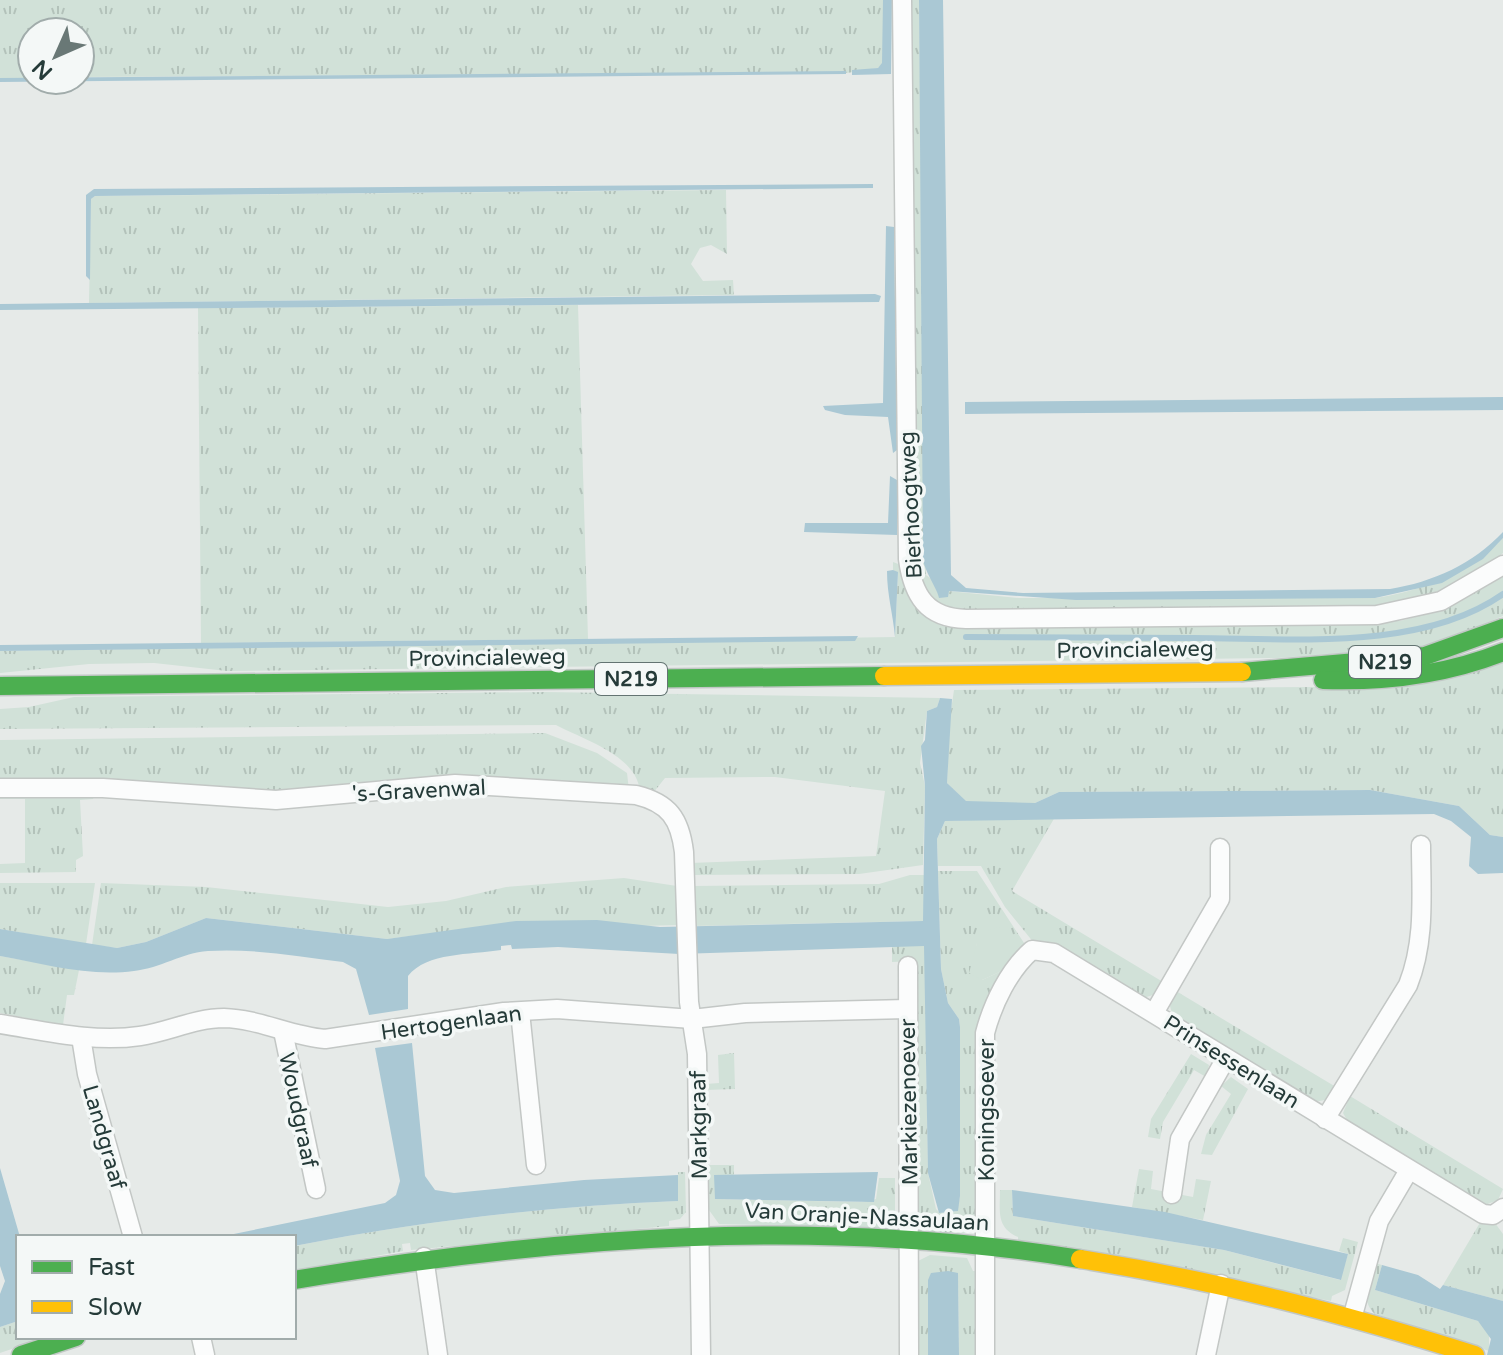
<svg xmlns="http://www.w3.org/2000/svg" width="1503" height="1355" font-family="'Varela Round',sans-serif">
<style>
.grass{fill:url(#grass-tufts)}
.park{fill:#d1e1d8}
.water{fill:#aac8d4}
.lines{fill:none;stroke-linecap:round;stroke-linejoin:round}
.stream{stroke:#aac8d4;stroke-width:6}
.street-casing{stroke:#c3c7c5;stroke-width:21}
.fast-casing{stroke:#c1c7c5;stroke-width:21}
.slow-casing{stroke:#c1c7c5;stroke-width:21}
.street{stroke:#fbfcfc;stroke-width:18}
.fast{stroke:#4caf50;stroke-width:18}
.slow{stroke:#ffc107;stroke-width:18}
.labels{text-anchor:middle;stroke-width:7;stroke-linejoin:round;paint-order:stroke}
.shield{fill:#f4f8f7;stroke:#637472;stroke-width:2}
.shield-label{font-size:20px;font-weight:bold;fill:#253b39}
.street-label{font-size:22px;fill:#253b39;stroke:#f4f8f7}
</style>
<defs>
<pattern id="grass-tufts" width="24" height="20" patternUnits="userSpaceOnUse" patternTransform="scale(2)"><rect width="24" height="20" fill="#d1e1d8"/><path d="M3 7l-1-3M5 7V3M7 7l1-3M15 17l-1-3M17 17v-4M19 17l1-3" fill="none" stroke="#b3c2ba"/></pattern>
</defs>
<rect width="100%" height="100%" fill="#e6eae8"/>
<g class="grass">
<path d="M0,0H883V63L878,68L847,73L80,77V32H32V78H0Z"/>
<path d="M910,0H919L926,575L948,591L1019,598H1375C1420,592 1472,571 1503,538V553C1469,582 1431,596 1388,605L990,610C951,610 938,611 917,576Z"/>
<path d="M726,190L727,254L711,245L700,248L691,264L703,281L733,280L734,295L89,303L91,199L95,196Z"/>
<path d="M578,305L588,639L201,643L198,308Z"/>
<path d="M893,562L901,565C902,597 919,623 953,628L1400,621L1445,609L1503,576V616L1433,646L1278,658L227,671L154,663L89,664L0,673V651L895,637L898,573L893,570Z"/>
<path d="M1503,660V837L1490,835L1459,806L1370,790L1059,792L1035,803H972L965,801L947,783L949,724L954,690L1315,687Z"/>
<path d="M545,692L940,698L937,707L927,711L920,763L925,786L923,865L859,874L691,875L690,863L876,856L885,791L775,777L665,778L653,793L640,791C636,755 584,740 556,725L0,729V709L29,707L74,697Z"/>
<path d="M545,733L597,753L627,773L629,790L299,793L0,783V740Z"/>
<path d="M0,794L94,796L93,799L80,800L83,856L76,860V872L0,873V864L25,863V799H0Z"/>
<path d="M1055,817L1012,891L1163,982L1153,995L1143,998L1034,943L1005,907L981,866H938L937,839L945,821Z"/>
<path d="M938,871H977L1026,946L1015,955L977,943L975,958L982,980L1006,969L987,1002L978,1225L972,1233L930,1232L918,1222L915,961L892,962V946H925L928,1173L936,1209L940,1213L957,1211L960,1196V1027L959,1019L948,1003L941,969Z"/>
<path d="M910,875H924V921L693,926L692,886L879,884Z"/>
<path d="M624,878L677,886L679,925L451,931L387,939L206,918L146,942L117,948L92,945L101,883L206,887L388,907L446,901L506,887Z"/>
<path d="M0,883H95L86,944L0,929Z"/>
<path d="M0,956L79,970L74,995H67L63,1025L0,1013Z"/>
<path d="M1176,991L1336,1087L1325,1100L1314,1102L1173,1017L1170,1006Z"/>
<path d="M734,1053L735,1089L706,1090V1084L719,1083L718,1055Z"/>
<path d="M1191,1054L1209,1065L1206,1077L1194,1070L1163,1122L1160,1139L1148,1137L1151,1119Z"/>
<path d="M1231,1077L1248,1089L1212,1155L1201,1154L1206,1135L1231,1094L1221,1086Z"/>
<path d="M1350,1096L1503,1189L1498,1200L1485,1205L1348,1122L1343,1113Z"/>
<path d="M708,1165H734V1175H715V1199L863,1202L876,1199L879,1178H895V1217L886,1222L885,1228L719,1224L709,1210Z"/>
<path d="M1139,1169L1153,1171L1151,1189L1193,1197L1196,1179L1211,1181L1203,1220L1132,1207Z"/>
<path d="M678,1172H685L686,1212L680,1219L669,1221V1226L411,1250L410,1243L402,1244L403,1251L294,1271V1246C421,1221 548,1206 678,1201Z"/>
<path d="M1000,1190H1012L1013,1216L1224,1250L1340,1280L1348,1254L1339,1251L1343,1238L1358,1242L1345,1290L1332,1296L1331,1301L1018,1241V1237C996,1227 1000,1212 1000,1190Z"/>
<path d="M1481,1221L1495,1223L1503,1234V1301L1443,1285Z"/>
<path d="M930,1255L967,1258L973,1271H978L979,1355H959L958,1274L928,1280V1355H919L918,1261Z"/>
<path d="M1375,1263L1382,1265L1375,1290L1478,1321L1489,1332V1351L1375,1314C1359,1300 1370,1280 1375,1263Z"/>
<path d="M18,1321V1337H47L0,1353V1327Z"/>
</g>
<path class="park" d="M999,927L1010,940V951L1015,955L1006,969L982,980L969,973L977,943L986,931Z"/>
<g class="water">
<path d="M883,0H892L891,74L852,75V70L878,68L882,63Z"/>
<path d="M919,0H943L951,575L966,588L1023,593L1390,589C1433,582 1473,564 1503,532V538L1483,559L1442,583L1375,598L1076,600L949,591L948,597L939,598C938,590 926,574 923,560Z"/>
<path d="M846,71V74L0,82V78Z"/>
<path d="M873,184V188L95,196L91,199L90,280L86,276V195L94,189Z"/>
<path d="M886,226L894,227L897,450L893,453L888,417L845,415L825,410L823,406L883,403Z"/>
<path d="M875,294L881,296L879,302L0,310V304Z"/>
<path d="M1503,397V410L965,414V402Z"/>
<path d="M890,476L897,480V535L804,532L805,523H888Z"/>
<path d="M893,570L898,572L895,637C893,614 887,595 887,571Z"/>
<path d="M858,636L855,641L0,651V645Z"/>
<path d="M940,698L952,699L947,783L966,801L1035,803L1059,792L1370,790L1459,806L1490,835L1503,837V873L1478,874L1469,866L1471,837L1451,821L1434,814L945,821L937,839L941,969L948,1003L959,1019L960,1027V1196L958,1211L939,1213L928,1173L924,946L679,954L558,947L512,949L511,945L501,946V950C470,955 427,952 408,976V1009L369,1015L356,969L343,962C299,957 253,948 208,951C181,953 161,968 134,971C89,977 44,964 0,956V929L117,948L146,942L206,918L387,939L516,921L597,920L660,927L923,921L925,786L921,746L925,740L927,711L937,707Z"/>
<path d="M412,1043L425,1176L435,1190L454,1193L584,1180L678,1175V1201C549,1206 421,1221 294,1246V1237H219L385,1203L396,1195L400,1181L375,1048Z"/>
<path d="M0,1168L20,1237L18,1321L0,1327V1294L5,1281L0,1266Z"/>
<path d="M878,1172L874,1202L715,1199L714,1175Z"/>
<path d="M1012,1190L1165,1212L1348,1254L1341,1280L1224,1250L1013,1216Z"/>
<path d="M1382,1265L1418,1275L1440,1289L1443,1285L1503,1301V1355H1487L1491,1339L1478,1321L1375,1290Z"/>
<path d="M948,1271L958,1273L959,1355H928V1280L931,1273Z"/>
</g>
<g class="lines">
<path class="stream" d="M966,637C1041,637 1117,638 1193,638C1289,638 1421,652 1503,594"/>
<defs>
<g id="street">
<path d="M902,0L908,559C913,596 927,618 966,619L1377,615L1441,601L1503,565"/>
<path d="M0,788H103L276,800L455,784L636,795C669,803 680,819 684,852L689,1002L697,1054L701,1355"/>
<path d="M908,966L909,1355"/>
<path d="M520,1012L536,1165"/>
<path d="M1154,1013L1220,899V848"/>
<path d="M0,1024C45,1031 94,1043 140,1036C168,1032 195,1018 224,1018C259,1019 290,1036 325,1039L504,1012L557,1009L692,1019L745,1013L907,1009"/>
<path d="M283,1031L316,1189"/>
<path d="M81,1037L87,1074L133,1237"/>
<path d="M1325,1119L1408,985C1426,940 1421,892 1421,845"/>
<path d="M1172,1194L1180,1139L1225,1060"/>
<path d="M424,1257L438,1355"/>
<path d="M1353,1315L1379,1221L1409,1170"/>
<path d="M201,1337L205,1355"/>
<path d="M985,1355V1033C993,1003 1009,970 1032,950L1054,953L1483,1214L1493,1215L1503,1208"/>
<path d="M1206,1355L1221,1284"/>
</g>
<g id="fast">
<path d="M1242,672L1425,656L1503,628"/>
<path d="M1323,680C1386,682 1445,675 1503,652"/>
<path d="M0,686L884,676"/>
<path d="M294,1280C554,1237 818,1216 1080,1259"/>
<path d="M21,1355L76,1337"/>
</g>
<g id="slow">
<path d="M884,676L1242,672"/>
<path d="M1080,1259C1219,1281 1341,1313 1475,1355"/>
</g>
</defs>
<use href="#street" class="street-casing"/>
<use href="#fast" class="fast-casing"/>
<use href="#slow" class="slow-casing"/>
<use href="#street" class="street"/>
<use href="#fast" class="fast"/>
<use href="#slow" class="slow"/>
</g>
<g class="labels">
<g class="shield">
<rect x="1349" y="646" width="72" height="32" rx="6"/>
<rect x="595" y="663" width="72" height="32" rx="6"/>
</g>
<g class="shield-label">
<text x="1385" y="669">N219</text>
<text x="631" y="686">N219</text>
</g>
<g class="street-label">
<text transform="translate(910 505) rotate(-93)" y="8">Bierhoogtweg</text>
<text transform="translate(1135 649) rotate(-1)" y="8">Provincialeweg</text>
<text transform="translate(487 657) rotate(-1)" y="8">Provincialeweg</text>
<text transform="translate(419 790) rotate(-3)" y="8">'s-Gravenwal</text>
<text transform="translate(451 1022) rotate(-8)" y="8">Hertogenlaan</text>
<text transform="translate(1232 1061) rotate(32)" y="8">Prinsessenlaan</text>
<text transform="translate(908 1102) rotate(-91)" y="8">Markiezenoever</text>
<text transform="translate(299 1110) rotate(78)" y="8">Woudgraaf</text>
<text transform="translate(986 1110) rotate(-90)" y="8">Koningsoever</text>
<text transform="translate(698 1125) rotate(-91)" y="8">Markgraaf</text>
<text transform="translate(105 1137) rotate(74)" y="8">Landgraaf</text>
<text transform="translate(867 1216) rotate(3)" y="8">Van Oranje-Nassaulaan</text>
</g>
</g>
<rect x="16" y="1235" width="280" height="104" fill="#f4f8f7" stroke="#a1acab" stroke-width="2"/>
<rect x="32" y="1261" width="40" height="12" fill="#4caf50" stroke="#a1acab" stroke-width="2"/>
<text x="88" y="1275" font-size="24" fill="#253b39">Fast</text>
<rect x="32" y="1301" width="40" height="12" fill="#ffc107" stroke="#a1acab" stroke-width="2"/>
<text x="88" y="1315" font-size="24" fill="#253b39">Slow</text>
<g transform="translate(56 56) rotate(225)"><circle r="38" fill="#f4f8f7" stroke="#a1acab" stroke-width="2"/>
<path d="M0-6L14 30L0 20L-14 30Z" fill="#697876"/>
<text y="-12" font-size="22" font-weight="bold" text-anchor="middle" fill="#253b39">N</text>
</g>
</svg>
